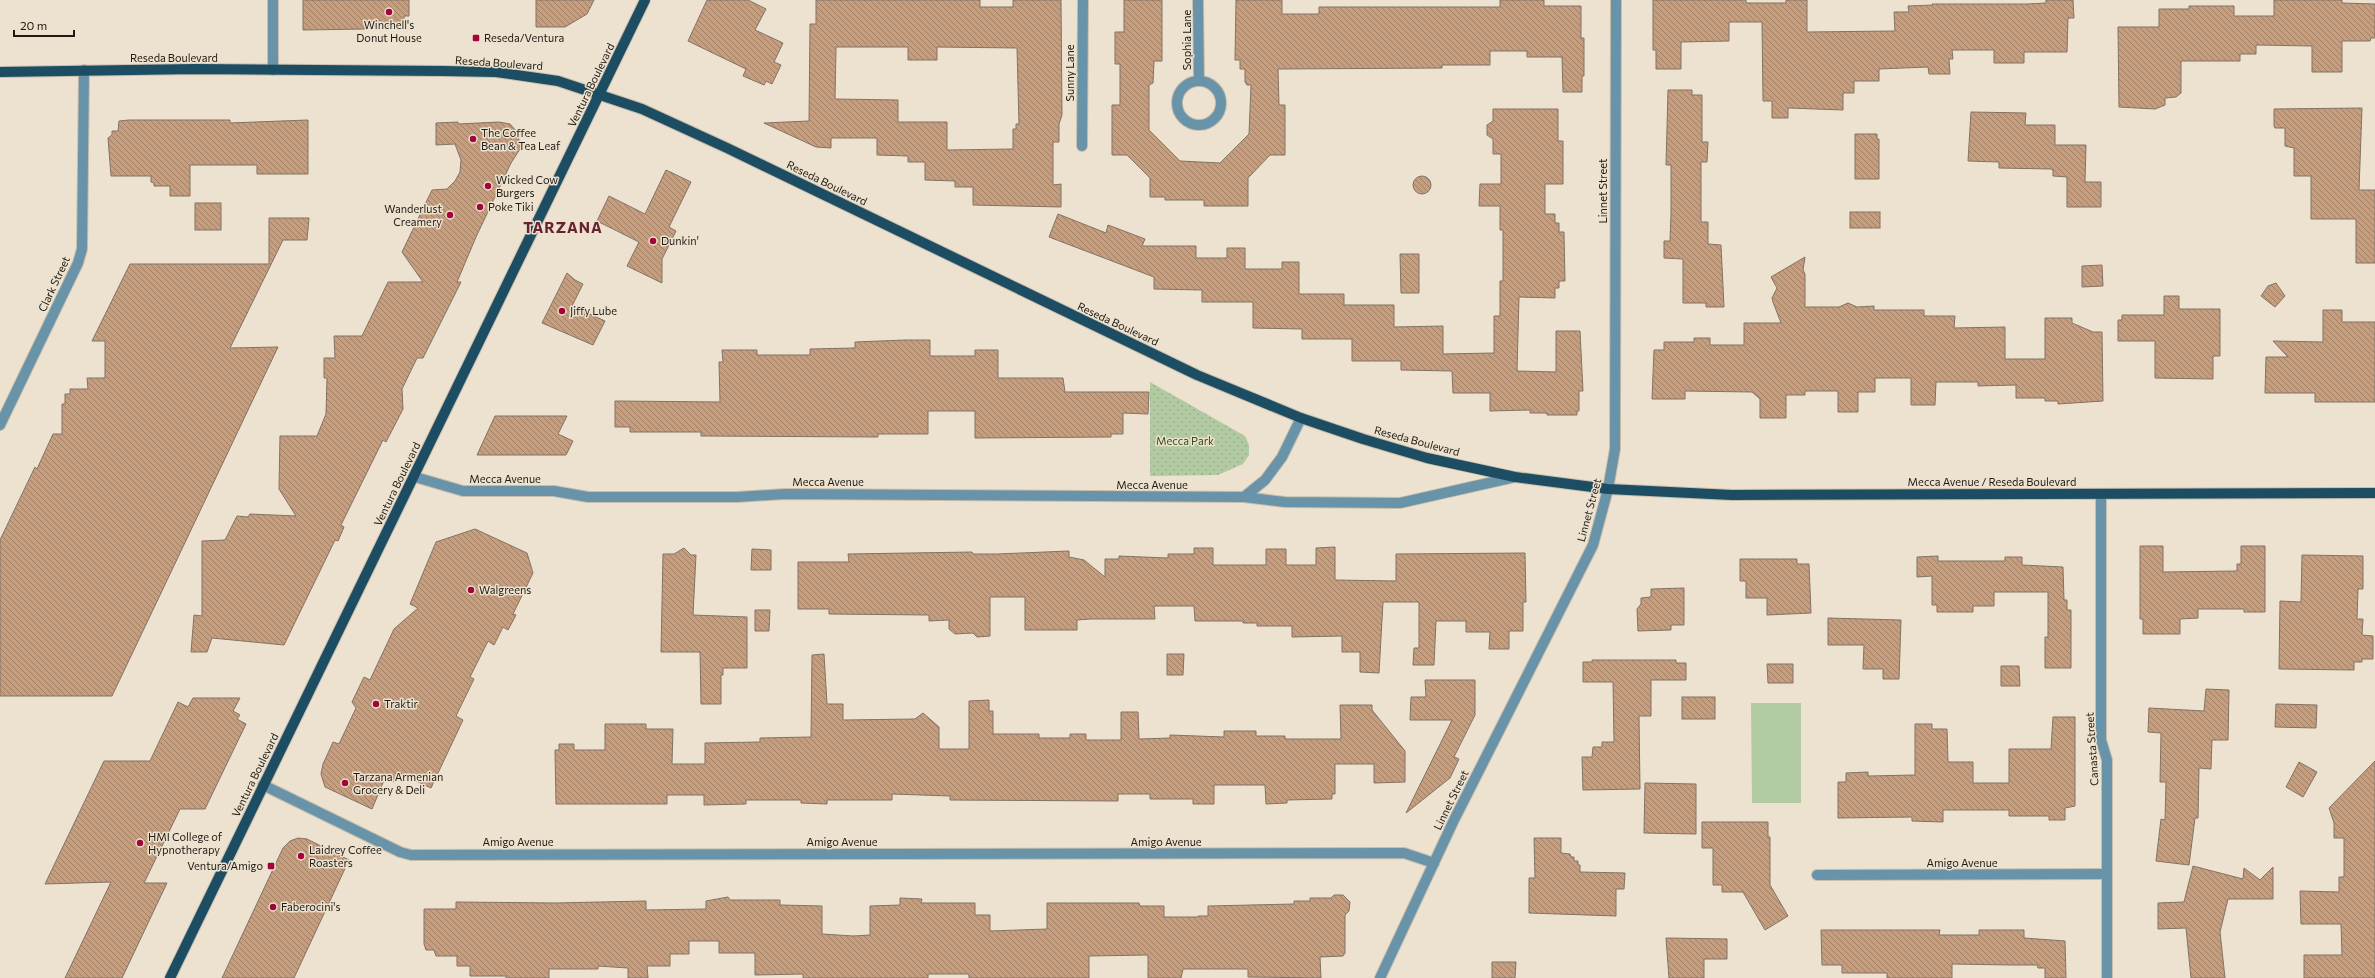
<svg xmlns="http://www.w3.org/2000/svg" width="2375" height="978" font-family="Commissioner,sans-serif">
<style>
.park{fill:url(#park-dots)}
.pitch{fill:#b1caa2}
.building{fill:url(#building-back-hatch);stroke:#837265;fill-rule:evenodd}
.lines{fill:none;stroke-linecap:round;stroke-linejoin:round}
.minor-casing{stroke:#c8bead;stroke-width:12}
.major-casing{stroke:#c8bead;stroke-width:12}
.minor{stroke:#6993a9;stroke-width:10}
.major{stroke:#1c4d63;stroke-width:10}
.poi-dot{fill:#a2043b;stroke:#ede2cf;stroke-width:1.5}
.labels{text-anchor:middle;stroke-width:3;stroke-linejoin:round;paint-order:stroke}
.poi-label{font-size:11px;fill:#1f1b14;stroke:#ede2cf;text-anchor:start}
.street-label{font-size:11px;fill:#1f1b14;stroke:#ede2cf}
.park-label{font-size:11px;fill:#2e4e12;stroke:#ede2cf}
.district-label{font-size:15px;font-weight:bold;letter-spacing:1px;fill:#67222f;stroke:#ede2cf}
</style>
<defs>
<pattern id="park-dots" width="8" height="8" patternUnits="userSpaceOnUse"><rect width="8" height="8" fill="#b1caa2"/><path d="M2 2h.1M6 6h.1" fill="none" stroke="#98ad8b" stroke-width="1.8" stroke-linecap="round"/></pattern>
<pattern id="building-back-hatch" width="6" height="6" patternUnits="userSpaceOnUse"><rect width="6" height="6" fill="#c69e7e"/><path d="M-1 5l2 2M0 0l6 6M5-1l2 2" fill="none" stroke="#a08066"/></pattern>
</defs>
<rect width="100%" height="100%" fill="#ede2cf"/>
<path class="park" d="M1150,382L1245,436L1249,445V455L1243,464L1218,475L1150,476Z"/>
<path class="pitch" d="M1751,703H1801V803H1752Z"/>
<g class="building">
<path d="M303,0H409V16H404V26H365V29L303,30Z"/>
<path d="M536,0H594L587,14L565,27H536Z"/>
<path d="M707,0H748L766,9L755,30L783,43L774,62L781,65L772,84L766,81L764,85L743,76L746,69L688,41Z"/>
<path d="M816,0H980V7H1013V0H1061L1062,115L1059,124V142H1053V185L1061,184V207L973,205V187H955V181L925,180V162H908V156L877,155V138H831V148L816,147L764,123L809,121L810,24H816ZM836,47H908V60H937V47L1017,48L1019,124H1016V129H1013V149L947,150V122H898V100L835,99Z"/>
<path d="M1124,0H1162V61H1154L1153,83L1149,85V130L1180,161L1220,163L1249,134L1251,85H1247L1245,82V69H1240V60H1235L1236,0H1282V14H1319V7H1500V0H1544V6H1581V38H1584V76H1582V92H1563L1562,57H1527V51H1490V65H1442V68L1278,69L1279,105H1285V155H1270L1248,178V206H1204V200H1165V197H1150V178L1127,155H1112V105H1120V64H1115V32H1124Z"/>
<path d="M1653,0H1746V3H1786V0H1807V32L1895,31L1894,12H1909L1908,6L1933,5L1932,4H2027L2046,3V0H2073L2074,18H2068L2067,52H2024V63H1994V50H1952L1953,59H1949L1950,74H1929L1928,67L1879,69V81H1854V93H1843V110L1788,108V118H1772V101H1763L1762,22H1729V41L1681,42V69H1656V50H1653Z"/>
<path d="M2274,0H2342V3L2375,4V38H2371L2370,41H2342V72H2312V46L2256,45V54H2240V61H2181V93L2176,97L2165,98V105L2155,109L2119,107L2118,27H2159V9H2189V6H2234V16H2274Z"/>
<path d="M1668,90H1692V95H1702V142H1708L1707,162H1701V222H1708V244L1721,245L1724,307H1706V303H1683V259L1664,258V241H1670L1671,215V165H1666Z"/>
<path d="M2362,108L2359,190H2375V263H2356V219H2311V176H2294V148L2285,146V128H2275L2274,126V109Z"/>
<path d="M1493,109H1558V141H1563V184H1545V214H1555V223H1559V232H1564L1565,281H1559V288H1555V298L1519,297L1517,371L1556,372V331H1580L1583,391H1579V411H1577V415H1547V413H1530V410L1490,411V393H1453L1452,371L1401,370V361H1352V339H1302V329L1253,328V302H1202V290L1154,289V277L1049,237L1058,214L1106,233L1108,225L1145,239L1142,246H1196V258H1227V248H1245V269H1282V262H1299V294H1344V305H1394V327L1443,326V354L1494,353V316H1500V281H1503V230H1500V206H1479L1480,184H1501V154H1493V139L1487,135V125L1493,121Z"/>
<path d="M1971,112L2026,113L2025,125H2055V145H2086L2085,182H2101V207H2067V177L2053,176V170L2051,169L1999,168V162L1968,161Z"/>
<path d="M129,120H230V123L308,120V174H257V165H190V196H170V186H154V183L151,182V176H111L108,138L112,135V131H118L119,121Z"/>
<path d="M458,122V124L499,122L510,124L518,133L520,149L511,163L476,237L457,282H461L423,358H417L402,389L403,409L386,442L383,440L341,525L344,527L338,541L335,540L284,645L212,638L207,652H191L194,615L202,616V541L225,540L237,516L248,517L250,514L296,516L279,489L280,436H317L326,414L327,378H324V358H335L334,336H362L388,282H423L402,252L432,190L447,189L455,181L460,172L461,160L455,144L436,145V123Z"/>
<path d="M1855,134H1877V139H1879V179H1855Z"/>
<path d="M666,170L691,182L669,227L676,231L662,259V283L627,266L639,242L597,221L609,196L645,214Z"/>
<circle cx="1422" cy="185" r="9"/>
<rect x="195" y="203" width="26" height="27"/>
<rect x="1850" y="212" width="30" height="16"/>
<path d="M269,218H309L307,240H283L230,348L278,347L112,696H0V540L35,467L37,469L53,434H62V404H65V394H70V389H88L87,378H105V341H92L130,264H269Z"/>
<path d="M1400,254H1419V293H1401Z"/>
<path d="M1805,257L1803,270L1805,274V307H1839L1848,303L1857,307L1874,306V310H1924V316H1955L1954,328L2005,327V359H2045V318H2072V323L2093,332H2102L2103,401L2058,404V401H2045V398H2016V385L1978,386V382H1936L1935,405H1911V378H1875V392H1858V412H1838V391H1805V395H1786V418H1760V399L1752,392L1685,391V399H1652L1654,350H1664V342H1694V338H1710V345H1744V323H1781L1773,302L1772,298L1777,288L1771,277Z"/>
<path d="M2102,265L2103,286L2082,287V266Z"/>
<path d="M567,273L575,280L583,284L572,306L605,321L593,345L542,323Z"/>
<path d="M2276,283L2285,296L2275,307L2261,296L2268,286Z"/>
<path d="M2164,296H2179V309H2220V356H2213V379L2155,378V341H2118V320H2122V315H2164Z"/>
<path d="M2323,310H2342V322H2375V402H2315V393H2265L2266,357H2288L2273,341L2323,342Z"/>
<path d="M905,340H930V356H975V350H998V378H1063L1065,392H1149L1148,414L1123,413V434H1111V437L975,438V411H928V434H878V437L701,436V432H630V427H615V401L720,402L719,362H723L722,350H757V355H810V349L855,348V342Z"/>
<path d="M495,416H567L558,434L573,441L566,455H477Z"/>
<path d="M475,529L527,553L533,573L513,614L516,615L508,630L503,627L494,645L488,641L470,677L474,679L456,716L463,720L431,788L399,773L394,782L385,778L372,809L325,787L321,774L323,764L333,742L339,744L356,708L352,702L364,677L370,680L394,629L418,608L410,604L436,542Z"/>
<path d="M2140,546H2163V572L2237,571V564H2241V546H2265V612H2244V609H2198V618L2180,619V634H2143V619H2140Z"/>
<path d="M1335,547V580L1396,581V554L1525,553L1526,602H1523V631H1509V649H1489L1490,632H1466V621H1436L1434,665H1413L1414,648H1419V602H1383L1379,673L1360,672V652H1342V636L1292,637V626H1257V623H1243V621H1195L1194,606H1154L1155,619H1090L1077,620V630H1025V597H990V636L977,637L973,633L955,634L949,629V620L929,621V615L829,614V609H798V562H849L848,554L972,552L973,554H997L1069,551V557L1084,560L1105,577V559H1119V556L1168,558V554H1194V548H1213V565H1266V549H1286V565H1316V548Z"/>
<path d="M684,548L691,555H696L693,615L747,617V668H723V675H721V704H701L700,652H661L663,554H674Z"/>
<path d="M752,549L771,550V570H751Z"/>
<path d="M2302,555L2363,556V589H2358L2357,619H2363L2362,635L2373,636V659H2362V662H2354V670L2279,669L2280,601L2301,602Z"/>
<path d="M1938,556V561H2005V557H2022V565L2063,567L2064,600H2067V610H2071V668H2045V637H2048V592H1994V606H1973V612H1937V605H1932V576L1917,577V557Z"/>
<path d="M1740,559H1797V564H1809L1811,613L1767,615V598H1746V581H1740Z"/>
<path d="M1684,588V625H1671V630L1638,631L1637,609L1641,604V598L1651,597V589Z"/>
<path d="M755,610H770L769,631H755Z"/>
<path d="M1828,618L1901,620L1899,679H1883V669H1863L1864,645H1828Z"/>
<path d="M824,654L827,704H843V720L915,719L923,713L939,727V749H969V701L989,700V711H993V734H1039V738H1070V734H1086V740H1121V712H1138L1139,739L1170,738V735L1224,737V731H1256V736H1285V739H1341L1340,705H1372V710L1405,751V782L1374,783V764H1335V794H1332V799L1287,800V803L1266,804L1265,785H1214V804H1193V799H1150V794H1118V801L950,800V796L892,794V800H827V804L801,803V800H746V804L704,805V795H667V804H556L555,750H559V744H574V750H605V724H646V729H673L672,764H705V743L760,742V738L811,737L812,655Z"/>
<path d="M1167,654H1184L1183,675H1167Z"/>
<path d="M1592,660H1676V663H1686V680H1651V716H1639L1640,789L1583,790L1582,757H1592L1593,747H1602V742H1614L1613,682H1583V662H1592Z"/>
<path d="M1767,664H1793V683H1768Z"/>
<path d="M2001,666H2019L2020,686H2001Z"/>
<path d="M1425,680H1475V715L1454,757L1459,759L1450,778L1406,813L1452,720H1410L1411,697H1426Z"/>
<path d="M2206,689L2229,690L2228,740H2212L2211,769L2199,768L2198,818H2195L2189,865L2156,861L2161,819L2165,820L2166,782H2160L2161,733L2148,732L2149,708L2204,711Z"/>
<rect x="1682" y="697" width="33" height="22"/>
<path d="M193,698H240L233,711L240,715L237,719L246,724L205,809H180L144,883H167L122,978H65L111,882L45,884L104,761H150L178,702L188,707Z"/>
<path d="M2276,704L2317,705L2316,728L2275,727Z"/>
<path d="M2053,717H2075V806L2065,808V820H2049V816H2009V810H1943V822L1912,821V817L1838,818V782H1846V773L1868,772V776L1915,775V724H1932V729H1947L1948,762H1973V783H2009V749H2051Z"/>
<path d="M2375,761V978H2304V955H2342L2341,924H2301L2300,891L2339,892V877H2344V838H2334V823L2329,808Z"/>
<path d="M2299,762L2317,772L2303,797L2286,787Z"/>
<path d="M1645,783L1696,784V834L1644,833Z"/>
<path d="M1702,822H1768V837H1770V885L1788,916L1765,930L1743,892H1722V885H1713V848H1702Z"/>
<path d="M298,838L307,839L349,860L294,978H222L283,848L290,841Z"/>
<path d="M1534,838H1561V853L1570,854L1571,857H1574V861H1578V865H1580V872L1625,873L1624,889H1616V916L1529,913V878H1535Z"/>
<path d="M2193,866L2243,879L2244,868L2260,880L2273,867V899H2228L2220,932L2225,978H2191L2186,928L2158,929V903L2184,902Z"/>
<path d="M1334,895H1343L1350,902L1349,911L1345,915V953L1343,956L1320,957L1321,978L1248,977V969H1183L1181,978H1148V955L1089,956V978H969V974H928V978H803V974L755,975V953H719V941H689V954H670V966H647L648,978H628V968L598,966V969H549V978H506V976H470V966H457V956H436L434,950H426L424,944V909H456V902L555,903L646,901V910L706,909V901L728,897L730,900H780V905L822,906V934L853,936L870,935V906L900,905V898L922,899L921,903H975V915H990V931L1047,929V903H1139L1140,906H1164V917H1198V916H1208V906L1294,904V901H1310V898H1331Z"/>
<path d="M1821,930H1940L1939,935H1979V930H2024V938L2065,941L2066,978H2045V968H2038L2037,965H2010L1952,964V978H1887V973H1842V965H1822Z"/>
<path d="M1666,938L1727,939V959H1704V978H1669Z"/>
<path d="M1492,962H1516L1515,978H1492Z"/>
</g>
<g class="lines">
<defs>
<g id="minor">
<path d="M1198,0L1199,81"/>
<path d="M273,70V0"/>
<circle cx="1199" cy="103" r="22"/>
<path d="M1082,146L1083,0"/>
<path d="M0,425L78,263L82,249L84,70"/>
<path d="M415,477L463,491H554L588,497H737L785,494L1244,497L1285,502L1400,503L1515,477"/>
<path d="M2101,494V740L2107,760V978"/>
<path d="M1244,497L1265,480L1282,457L1301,418"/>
<path d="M263,785L400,852L411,855L1404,853L1434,863"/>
<path d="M1817,875L2106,874"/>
<path d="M1380,978L1454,820L1593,545L1608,489L1615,449L1616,0"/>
</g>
<g id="major">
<path d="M0,72L196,69L442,71L496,72L558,81L642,109L727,148L1197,375L1301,418L1363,439L1427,458L1515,477L1608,489L1732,495L2375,493"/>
<path d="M170,978L645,0"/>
</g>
</defs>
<use href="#minor" class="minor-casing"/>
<use href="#major" class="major-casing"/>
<use href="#minor" class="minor"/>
<use href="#major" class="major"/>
</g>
<g class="poi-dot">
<circle cx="389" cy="12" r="4"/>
<rect x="472" y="34" width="8" height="8" rx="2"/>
<circle cx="473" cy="139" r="4"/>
<circle cx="488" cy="186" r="4"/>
<circle cx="480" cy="207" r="4"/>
<circle cx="450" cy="215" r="4"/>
<circle cx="653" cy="241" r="4"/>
<circle cx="562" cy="311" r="4"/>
<circle cx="471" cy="590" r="4"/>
<circle cx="376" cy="704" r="4"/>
<circle cx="345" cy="783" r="4"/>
<circle cx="140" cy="843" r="4"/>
<circle cx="301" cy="856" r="4"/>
<rect x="267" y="862" width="8" height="8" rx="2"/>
<circle cx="273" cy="907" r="4"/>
</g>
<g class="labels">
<g class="poi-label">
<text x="389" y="29" text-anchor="middle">Winchell's<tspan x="389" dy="13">Donut House</tspan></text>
<text x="484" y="42">Reseda/Ventura</text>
<text x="481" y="137">The Coffee<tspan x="481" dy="13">Bean &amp; Tea Leaf</tspan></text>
<text x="496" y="184">Wicked Cow<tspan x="496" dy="13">Burgers</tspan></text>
<text x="488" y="211">Poke Tiki</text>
<text x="442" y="213" text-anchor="end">Wanderlust<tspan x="442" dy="13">Creamery</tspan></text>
<text x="661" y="245">Dunkin'</text>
<text x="570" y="315">Jiffy Lube</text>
<text x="479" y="594">Walgreens</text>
<text x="384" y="708">Traktir</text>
<text x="353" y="781">Tarzana Armenian<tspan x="353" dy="13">Grocery &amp; Deli</tspan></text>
<text x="148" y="841">HMI College of<tspan x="148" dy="13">Hypnotherapy</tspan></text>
<text x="309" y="854">Laidrey Coffee<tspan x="309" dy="13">Roasters</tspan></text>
<text x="263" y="870" text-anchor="end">Ventura/Amigo</text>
<text x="281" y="911">Faberocini's</text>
</g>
<g class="street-label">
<text transform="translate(1187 40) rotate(-90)" y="4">Sophia Lane</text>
<text x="174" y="62">Reseda Boulevard</text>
<text transform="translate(499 63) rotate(4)" y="4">Reseda Boulevard</text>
<text transform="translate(1070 73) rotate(-90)" y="4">Sunny Lane</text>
<text transform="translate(591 85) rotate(-64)" y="4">Ventura Boulevard</text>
<text transform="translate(827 183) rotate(26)" y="4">Reseda Boulevard</text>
<text transform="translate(1603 191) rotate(-90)" y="4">Linnet Street</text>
<text transform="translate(54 284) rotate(-65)" y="4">Clark Street</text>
<text transform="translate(1118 324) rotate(25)" y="4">Reseda Boulevard</text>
<text transform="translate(1417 441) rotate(15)" y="4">Reseda Boulevard</text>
<text x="505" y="483">Mecca Avenue</text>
<text x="828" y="486">Mecca Avenue</text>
<text x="1992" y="486">Mecca Avenue / Reseda Boulevard</text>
<text transform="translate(397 484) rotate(-64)" y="4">Ventura Boulevard</text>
<text x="1152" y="489">Mecca Avenue</text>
<text transform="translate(1589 510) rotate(-75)" y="4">Linnet Street</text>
<text transform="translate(2092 749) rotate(-94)" y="4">Canasta Street</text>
<text transform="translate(255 775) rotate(-64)" y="4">Ventura Boulevard</text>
<text transform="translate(1451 800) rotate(-64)" y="4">Linnet Street</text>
<text x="518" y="846">Amigo Avenue</text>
<text x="842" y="846">Amigo Avenue</text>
<text x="1166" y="846">Amigo Avenue</text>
<text x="1962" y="867">Amigo Avenue</text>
</g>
<g class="park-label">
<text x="1185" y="445">Mecca Park</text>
</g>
<g class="district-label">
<text x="563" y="233">TARZANA</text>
</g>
</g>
<path d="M14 30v6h60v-6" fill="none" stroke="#1f1b14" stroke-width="2"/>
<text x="20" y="30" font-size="12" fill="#1f1b14" stroke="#ede2cf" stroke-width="3" paint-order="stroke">20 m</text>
</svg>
